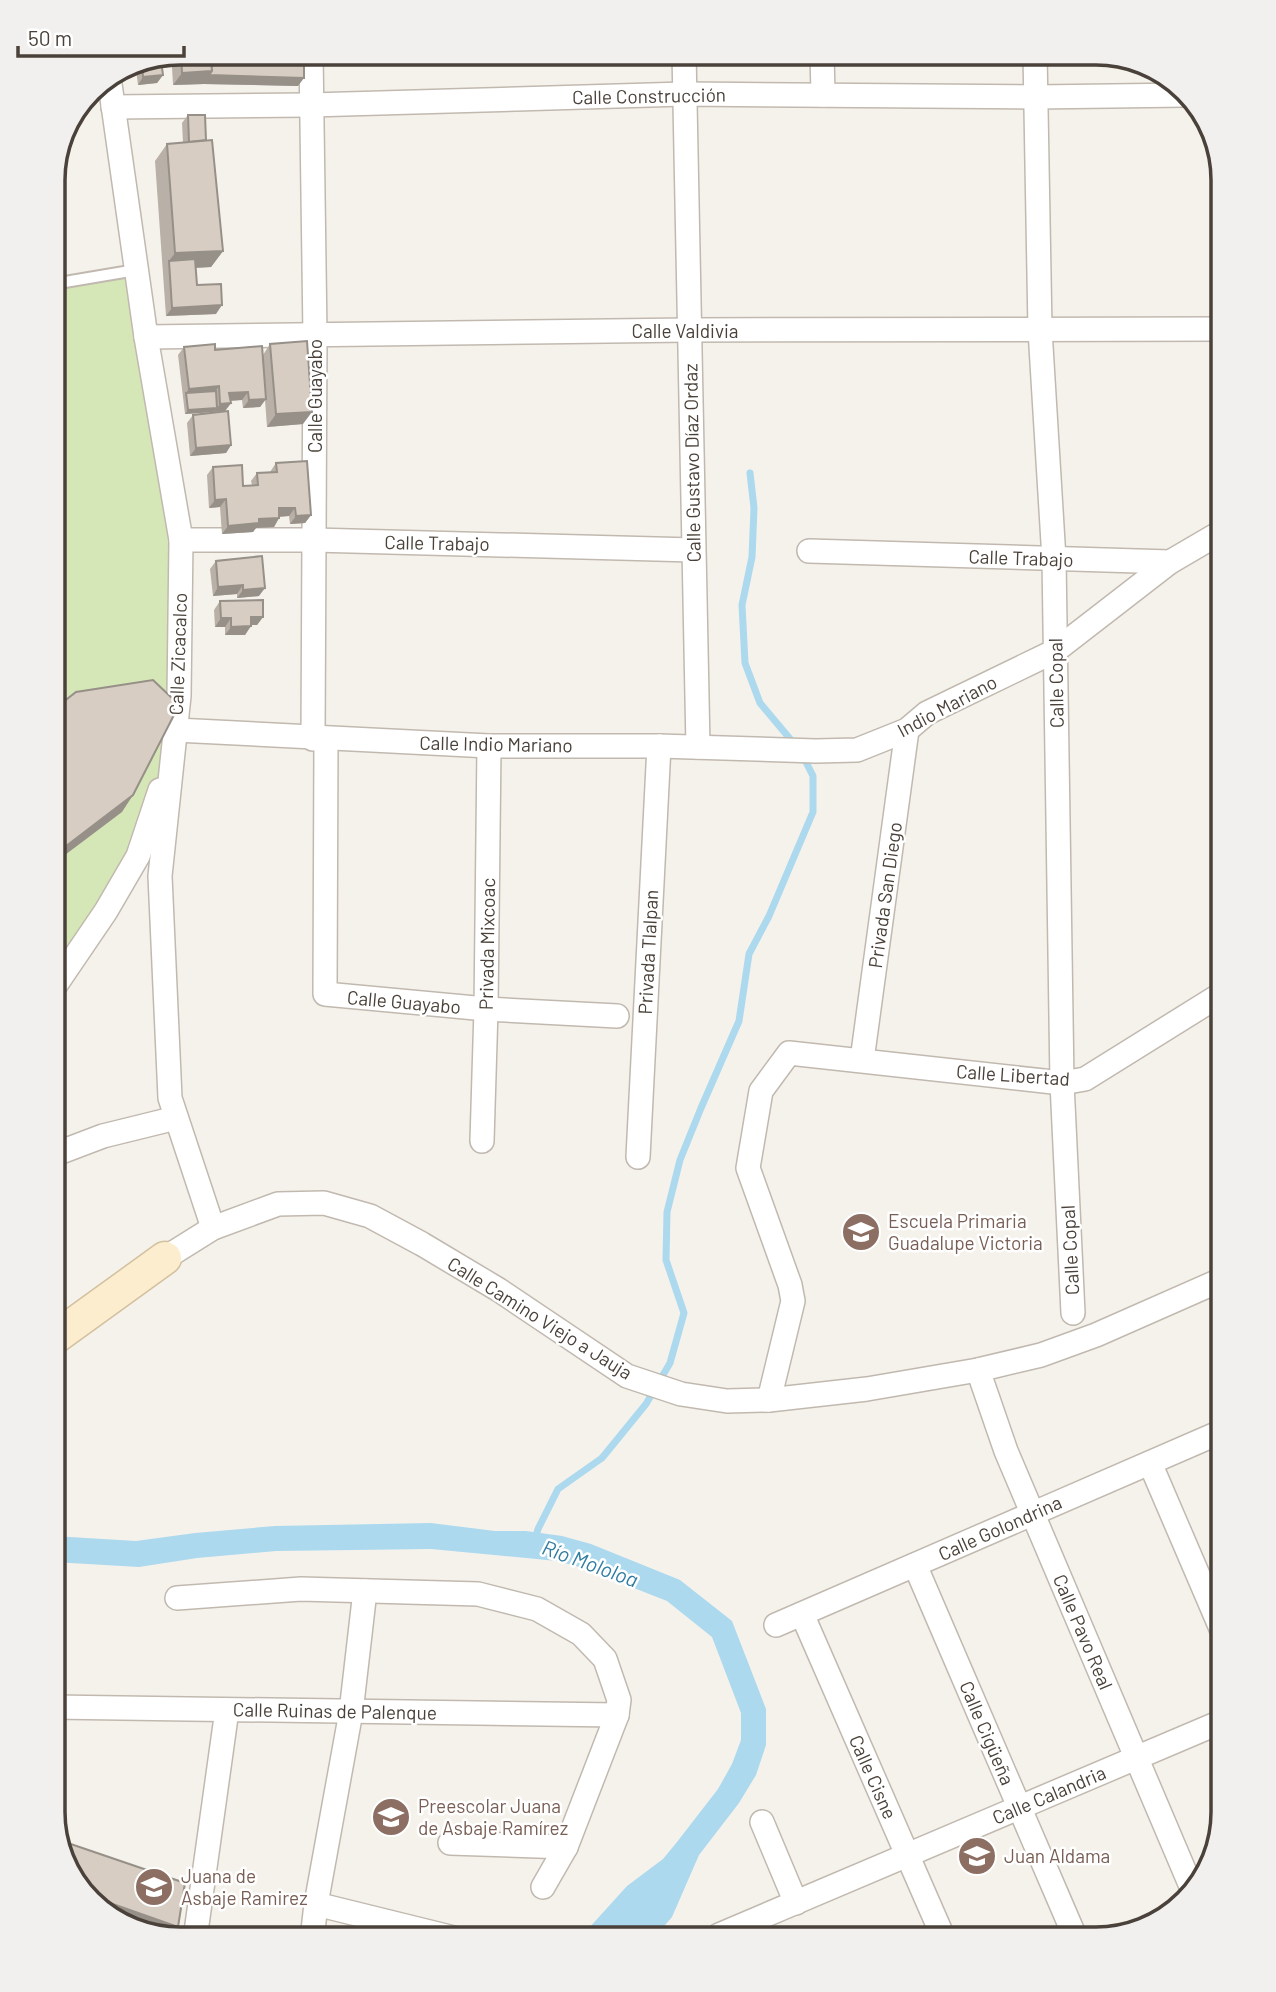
<svg xmlns="http://www.w3.org/2000/svg" width="1276" height="1992" font-family="Barlow,sans-serif">
<style>
.grass{fill:#d6e7b7}
.water{fill:#acd9ee}
.lines{fill:none;stroke-linecap:round;stroke-linejoin:round}
.stream{stroke:#acd9ee;stroke-width:7}
.lane-casing{stroke:#c1b9af;stroke-width:14}
.street-casing{stroke:#c1b9af;stroke-width:26}
.secondary-casing{stroke:#d3c09e;stroke-width:35}
.lane{stroke:#fff;stroke-width:10}
.street{stroke:#fff;stroke-width:23}
.secondary{stroke:#fcedcf;stroke-width:32}
.wall{fill:#b9b0a7}
.shaded-wall{fill:#969088}
.building{fill:#d7cdc2;stroke:#969088;stroke-width:2}
.labels{text-anchor:middle;stroke-width:5;stroke-linejoin:round;paint-order:stroke}
.street-label{font-size:19px;fill:#4a423a;stroke:#fff}
.education-label{font-size:19px;fill:#785e54;stroke:#fff;text-anchor:start}
.water-label{font-size:21px;font-style:italic;fill:#327da2;stroke:#fff}
.rim{fill:none;stroke:#4a423a;stroke-width:3.5}
</style>
<rect width="100%" height="100%" fill="#f5f2ec"/>
<path class="grass" d="M136,270L181,540L175,737L138,856L53,989V284Z"/>
<path class="water" d="M431,1523L495,1531H526L562,1536L591,1544L680,1580L732,1621L766,1709V1745L756,1775L739,1803L699,1855L672,1917L653,1939H579L627,1886L663,1859L677,1842L718,1789L732,1764L741,1740V1713L712,1637L667,1601L583,1568L557,1561L431,1549L276,1551L197,1558L139,1567L53,1562V1536L136,1541L195,1533L275,1526Z"/>
<g class="lines">
<g class="stream">
<path d="M750,473L754,508L752,557L742,605L745,663L760,703L796,746"/>
<path d="M535,1540L538,1529L558,1489L602,1458L646,1404L670,1363L684,1313L666,1260L667,1212L680,1160L701,1108L739,1021L749,954L769,916L813,812V776L803,756"/>
</g>
<defs>
<path id="lane" d="M53,284L136,270"/>
<g id="street">
<path d="M311,53L315,335L313,739"/>
<path d="M684,53L698,747"/>
<path d="M822,53L823,95"/>
<path d="M1035,53L1040,330L1054,559L1062,1083L1073,1313"/>
<path d="M109,77L146,337L181,540L179,696L160,876L170,1098L213,1228"/>
<path d="M113,107L311,105L684,94L1036,97L1186,95"/>
<path d="M146,337L689,330L1223,329"/>
<path d="M181,540H314L693,550"/>
<path d="M809,551L1170,562L1223,531"/>
<path d="M176,730L489,746H659L816,751L857,750L907,730L927,713L1055,651L1170,562"/>
<path d="M326,739L325,994L486,1009L617,1016"/>
<path d="M53,989L106,911L138,856L160,790"/>
<path d="M862,1060L907,730"/>
<path d="M482,1141L486,1009L489,746"/>
<path d="M53,1155L103,1136L176,1118"/>
<path d="M638,1157L659,746"/>
<path d="M165,1258L213,1228L278,1204L324,1203L370,1216L422,1244L499,1290L627,1376L681,1394L727,1401L769,1400L867,1389L978,1370L1041,1355L1096,1335L1223,1279"/>
<path d="M978,1370L1006,1451L1193,1891"/>
<path d="M769,1400L793,1301L790,1285L748,1168L761,1091L789,1053L1062,1083L1085,1079L1223,993"/>
<path d="M1150,1463L1223,1633"/>
<path d="M915,1565L1076,1939"/>
<path d="M177,1598L301,1589L478,1594L537,1609L581,1634L605,1659L619,1700L617,1715L566,1847L543,1887"/>
<path d="M802,1614L944,1939"/>
<path d="M776,1625L1223,1431"/>
<path d="M53,1707L617,1715"/>
<path d="M762,1822L796,1903"/>
<path d="M450,1843L566,1847"/>
<path d="M316,1904L458,1939"/>
<path d="M719,1935L1223,1721"/>
<path d="M195,1939L227,1710"/>
<path d="M312,1939L316,1904L351,1712L365,1591"/>
</g>
<path id="secondary" d="M53,1339L165,1258"/>
</defs>
<use href="#lane" class="lane-casing"/>
<use href="#street" class="street-casing"/>
<use href="#secondary" class="secondary-casing"/>
<use href="#lane" class="lane"/>
<use href="#street" class="street"/>
<use href="#secondary" class="secondary"/>
</g>
<g class="wall">
<path d="M179,52L304,53L298,86L204,84L173,85L172,67L162,68L163,75L157,83L138,85L135,61Z"/>
<path d="M188,115L206,140L223,251L211,267L196,268L197,285L216,314L166,316L155,161L167,144L183,143L182,123Z"/>
<path d="M270,344L303,424L267,427L265,400L260,407L243,408L242,400L230,401L231,403L225,411L185,414L178,355L184,347L263,355Z"/>
<path d="M193,415L231,445L226,453L190,456L187,423Z"/>
<path d="M276,463L311,515L305,523L290,524L289,516L279,517V518L274,527L256,528L253,532L222,534L220,507L209,508L207,475L213,467L243,486L252,485L251,481L257,473L270,472Z"/>
<path d="M216,561L259,596L237,598V594L213,596L210,569Z"/>
<path d="M220,601L263,617L257,625H251L245,635H225V627H215L214,610Z"/>
</g>
<g class="shaded-wall">
<path d="M178,59L172,67L155,68L161,60Z"/>
<path d="M212,71L304,78L298,86L204,84L173,85L182,73Z"/>
<path d="M163,75L157,83L138,85L143,77Z"/>
<path d="M223,251L211,267L169,269V261L175,253Z"/>
<path d="M222,305L216,314L166,316L172,308Z"/>
<path d="M219,386L213,395L186,393L189,389Z"/>
<path d="M248,392L242,400L223,401L229,393Z"/>
<path d="M266,399L260,407L243,408L249,400Z"/>
<path d="M231,403L225,411L214,412L220,404Z"/>
<path d="M217,408L214,412L185,414L188,410Z"/>
<path d="M312,412L303,424L267,427L276,414Z"/>
<path d="M231,445L226,453L190,456L196,448Z"/>
<path d="M226,499L220,507L209,508L215,500Z"/>
<path d="M279,508H295L289,516L273,517Z"/>
<path d="M311,515L305,523L290,524L296,516Z"/>
<path d="M279,518L274,527L256,528L253,532L222,534L228,526L259,519Z"/>
<path d="M243,585L237,594L213,596L218,587Z"/>
<path d="M265,588L259,596L237,598L243,590Z"/>
<path d="M251,617H263L257,625H245Z"/>
<path d="M221,618H231L225,627H215Z"/>
<path d="M251,626L245,635H225L231,627Z"/>
<path d="M133,795L122,812L53,864V856Z"/>
<path d="M90,1896L178,1927L170,1939L109,1918Z"/>
</g>
<g class="building">
<path d="M181,52L211,53L212,71L182,73Z"/>
<path d="M178,53V59L161,60L163,75L143,77L142,60Z"/>
<path d="M211,53H304V78L209,75L212,71Z"/>
<path d="M188,115H205L206,140L189,142Z"/>
<path d="M212,140L223,251L175,253L167,144Z"/>
<path d="M195,259L197,285L221,284L222,305L172,308L169,261Z"/>
<path d="M307,341L312,412L276,414L270,344Z"/>
<path d="M215,344V350L262,346L266,399L249,400L248,392L229,393L231,403L220,404L219,386L189,389L184,347Z"/>
<path d="M216,391L217,408L188,410L186,393Z"/>
<path d="M228,411L231,445L196,448L193,415Z"/>
<path d="M307,461L311,515L296,516L295,508H279V518L259,519V523L228,526L226,499L215,500L213,467L242,465L243,486L258,485L257,473L277,472L276,463Z"/>
<path d="M262,556L265,588L243,590V585L218,587L216,561Z"/>
<path d="M263,600V617H251V626L231,627V618H221L220,601Z"/>
<path d="M153,680L174,700V715L133,795L53,856V710L76,692Z"/>
<path d="M59,1840L185,1883L178,1927L90,1896L66,1869Z"/>
</g>
<defs>
<symbol id="school-disc" viewBox="-11 -11 22 22"><circle r="9.5" fill="#8d6e63" stroke="#fff"/><path d="M0-5L7-2L0 1L-7-2ZM-4 1L0 2.5L4 1V4Q0 6-4 4Z" fill="#fff"/></symbol>
</defs>
<g fill-rule="evenodd">
<use href="#school-disc" x="839" y="1210" width="44" height="44"/>
<use href="#school-disc" x="369" y="1795" width="44" height="44"/>
<use href="#school-disc" x="955" y="1834" width="44" height="44"/>
<use href="#school-disc" x="132" y="1865" width="44" height="44"/>
</g>
<g class="labels">
<g class="street-label">
<text transform="translate(649 96) rotate(-1)" y="7">Calle Construcción</text>
<text x="685" y="338">Calle Valdivia</text>
<text transform="translate(315 396) rotate(-90)" y="7">Calle Guayabo</text>
<text transform="translate(692 463) rotate(-91)" y="7">Calle Gustavo Díaz Ordaz</text>
<text transform="translate(437 543) rotate(1)" y="7">Calle Trabajo</text>
<text transform="translate(1021 558) rotate(2)" y="7">Calle Trabajo</text>
<text transform="translate(178 654) rotate(-88)" y="7">Calle Zicacalco</text>
<text transform="translate(1056 683) rotate(-91)" y="7">Calle Copal</text>
<text transform="translate(947 706) rotate(-28)" y="7">Indio Mariano</text>
<text transform="translate(496 744) rotate(1)" y="7">Calle Indio Mariano</text>
<text transform="translate(885 895) rotate(-82)" y="7">Privada San Diego</text>
<text transform="translate(487 944) rotate(-89)" y="7">Privada Mixcoac</text>
<text transform="translate(648 952) rotate(-87)" y="7">Privada Tlalpan</text>
<text transform="translate(404 1002) rotate(5)" y="7">Calle Guayabo</text>
<text transform="translate(1013 1075) rotate(4)" y="7">Calle Libertad</text>
<text transform="translate(1070 1250) rotate(-93)" y="7">Calle Copal</text>
<text transform="translate(540 1318) rotate(32)" y="7">Calle Camino Viejo a Jauja</text>
<text transform="translate(1000 1528) rotate(-24)" y="7">Calle Golondrina</text>
<text transform="translate(1083 1632) rotate(67)" y="7">Calle Pavo Real</text>
<text transform="translate(335 1711) rotate(1)" y="7">Calle Ruinas de Palenque</text>
<text transform="translate(987 1733) rotate(67)" y="7">Calle Cigüeña</text>
<text transform="translate(873 1777) rotate(66)" y="7">Calle Cisne</text>
<text transform="translate(1049 1795) rotate(-23)" y="7">Calle Calandria</text>
</g>
<g class="education-label">
<text x="888" y="1228">Escuela Primaria<tspan x="888" dy="22">Guadalupe Victoria</tspan></text>
<text x="418" y="1813">Preescolar Juana<tspan x="418" dy="22">de Asbaje Ramírez</tspan></text>
<text x="1004" y="1863">Juan Aldama</text>
<text x="181" y="1883">Juana de<tspan x="181" dy="22">Asbaje Ramirez</tspan></text>
</g>
<g class="water-label">
<text transform="translate(590 1564) rotate(20)" y="7">Río Mololoa</text>
</g>
</g>
<path d="M0 0H1276V1992H0ZM180 65H1096A115 115 0 0 1 1211 180V1812A115 115 0 0 1 1096 1927H180A115 115 0 0 1 65 1812V180A115 115 0 0 1 180 65Z" fill="#f1f0ef" fill-rule="evenodd"/>
<path class="rim" d="M180 65H1096A115 115 0 0 1 1211 180V1812A115 115 0 0 1 1096 1927H180A115 115 0 0 1 65 1812V180A115 115 0 0 1 180 65Z"/>
<path d="M18 46v10h166v-10" fill="none" stroke="#4a423a" stroke-width="3.5"/>
<text x="28" y="46" font-size="21" fill="#4a423a" stroke="#ffffff" stroke-width="5" paint-order="stroke">50 m</text>
</svg>
